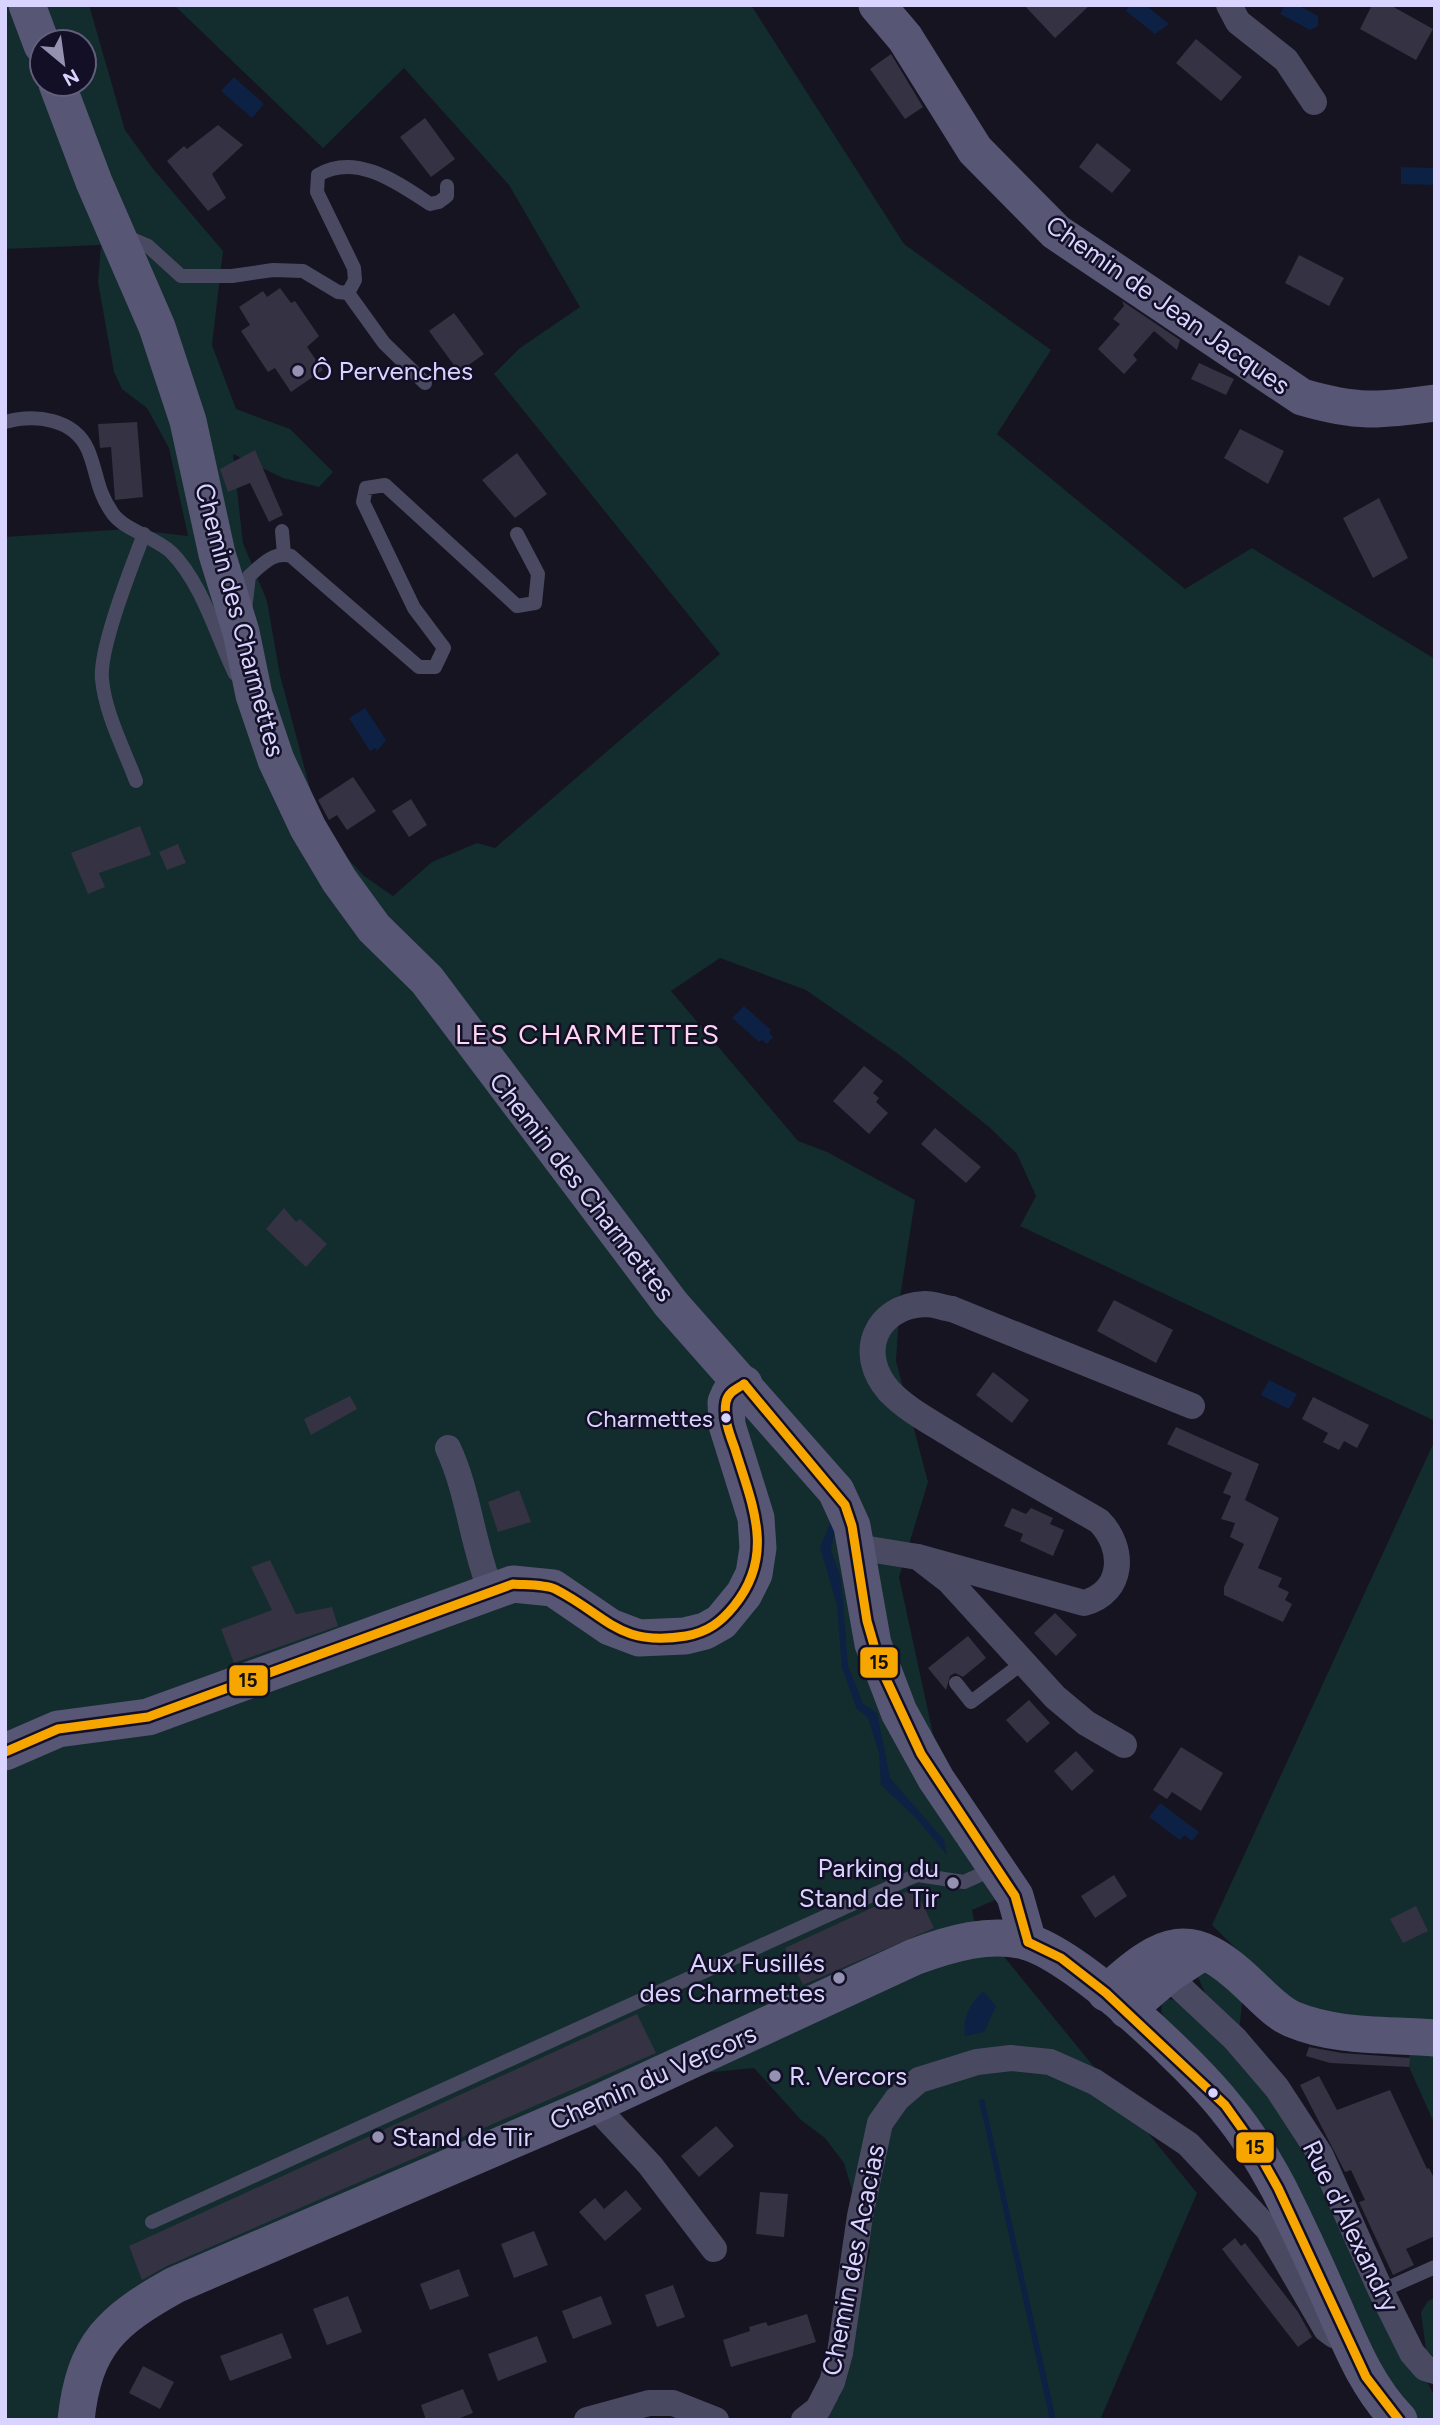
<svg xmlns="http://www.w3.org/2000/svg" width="1440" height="2425" font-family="Figtree,sans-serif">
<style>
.green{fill:#132c2d;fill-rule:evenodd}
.water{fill:#0d2144}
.building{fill:#343243}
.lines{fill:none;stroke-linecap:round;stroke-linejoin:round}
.lane{stroke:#4a4962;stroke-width:14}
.street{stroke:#4a4962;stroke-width:26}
.secondary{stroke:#575674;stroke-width:37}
.bus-1-casing{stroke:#130f26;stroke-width:14}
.bus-1{stroke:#f7a600;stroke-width:9}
.poi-dot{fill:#9591b1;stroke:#130f26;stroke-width:2.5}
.bus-dot{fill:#d9d4ff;stroke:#130f26;stroke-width:2.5}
.labels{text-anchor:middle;stroke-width:5;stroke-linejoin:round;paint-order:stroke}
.bus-label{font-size:24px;fill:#d9d4ff;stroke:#130f26;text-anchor:end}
.street-label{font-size:26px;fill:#d9d4ff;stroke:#130f26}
.poi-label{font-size:26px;fill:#d9d4ff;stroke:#130f26;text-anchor:start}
.neighbourhood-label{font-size:28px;letter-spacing:2px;fill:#ffd6f0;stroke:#130f26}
.line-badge{stroke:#130f26;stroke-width:2.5}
.pale-badge-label{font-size:19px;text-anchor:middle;font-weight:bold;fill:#111}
</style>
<rect width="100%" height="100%" fill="#161421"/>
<g class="green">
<path d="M5,5H89L125,130L154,170L223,251L212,345L236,409L290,429L333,472L319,487L283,478L233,454L243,543L267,601L280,675L321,830L364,876L393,896L432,862L477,843L495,848L720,654L494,374L520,348L580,307L509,185L404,68L323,148L174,5H751L904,244L1051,350L997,434L1185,589L1252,548L1435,659V1421L1020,1226L1036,1196L1017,1154L989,1127L901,1056L806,990L720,958L671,991L798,1141L827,1152L915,1200L900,1298L896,1361L928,1482L899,1577L957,1845L966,1842L1002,1897L972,1910L974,1920L1197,2193L1100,2420H821L840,2396L870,2251L844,2163L825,2138L801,2120L754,2068L652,2078L102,2332L64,2420H5V537L128,529L188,536L169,448L147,408L122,389L114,372L98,282L101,245L5,249ZM42,42H84V84H42Z"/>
<path d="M1435,1440V2022L1347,2021L1283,1995L1212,1925Z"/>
<path d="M1200,1968L1245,1991L1435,2049V2125L1409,2067V2048L1256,2013L1242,2003L1239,2032L1210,2004L1196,1973Z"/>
<path d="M1168,1999L1180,2001L1265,2084L1317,2170L1435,2397V2420H1415L1161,2012L1162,2004Z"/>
<path d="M1435,2298V2358L1426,2350L1421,2312L1428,2301Z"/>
</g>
<g class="water">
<path d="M1130,5H1145L1169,24L1155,34L1126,11Z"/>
<path d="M1285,5H1298L1318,16V26L1310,30L1280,14Z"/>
<path d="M234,77L264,104L252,118L221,91Z"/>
<path d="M1401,167L1435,168V185L1401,184Z"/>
<path d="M365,708L386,740L377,751L375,748L370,751L349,718Z"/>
<path d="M744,1006L771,1030L769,1033L773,1037L767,1044L762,1040L759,1042L732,1018Z"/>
<path d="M1269,1380L1297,1394L1289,1409L1261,1395Z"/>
<path d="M838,1512L831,1550L841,1579L848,1665L863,1704L877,1713L890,1778L944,1840L947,1855L917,1819L881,1785L879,1753L868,1718L857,1709L842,1668L837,1605L820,1547L833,1517Z"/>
<path d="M1160,1803L1199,1832L1192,1841L1184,1835L1180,1840L1149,1817Z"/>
<path d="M983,1991L996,2006L984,2032L965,2036C962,2017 971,2003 983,1991Z"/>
<path d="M984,2099L1056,2420H1050L979,2100Z"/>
</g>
<g class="building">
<path d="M1024,5H1090L1055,38Z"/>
<path d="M1372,5H1390L1433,29L1416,60L1360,29Z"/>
<path d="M1196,39L1242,77L1221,101L1176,63Z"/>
<path d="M891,54L923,107L905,119L870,69Z"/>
<path d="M425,118L455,159L431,177L400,137Z"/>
<path d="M218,125L243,145L212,174L226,198L208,211L167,161L184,146L187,149Z"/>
<path d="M1097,143L1131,170L1112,193L1079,167Z"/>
<path d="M1299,255L1344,278L1329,306L1285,283Z"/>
<path d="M280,288L291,303L295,301L319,336L307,347L323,370L291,392L275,368L268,372L241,331L250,325L239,307L263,291L267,297Z"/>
<path d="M1122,301L1180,340L1177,350L1154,331L1133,355L1137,360L1124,374L1098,349L1120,324L1113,319L1124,306Z"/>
<path d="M454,313L484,354L459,372L429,331Z"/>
<path d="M1199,363L1234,379L1226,395L1191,379Z"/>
<path d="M137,422L143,497L115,500L111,447L100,448L98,424Z"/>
<path d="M1240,429L1284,451L1268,484L1224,458Z"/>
<path d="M255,450L283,515L269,522L250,483L228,492L220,469Z"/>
<path d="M517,453L547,494L515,518L482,480Z"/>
<path d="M1379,498L1408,558L1373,578L1343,518Z"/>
<path d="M353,777L376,811L347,830L337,815L329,820L318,800Z"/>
<path d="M411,799L427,825L409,837L392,811Z"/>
<path d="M140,826L151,855L99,873L105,887L88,894L71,853Z"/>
<path d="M178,844L186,863L167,870L159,852Z"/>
<path d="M864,1066L883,1081L873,1093L879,1098L876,1102L888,1113L869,1134L833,1101Z"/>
<path d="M935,1128L981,1167L966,1183L921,1144Z"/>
<path d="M284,1208L296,1222L300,1219L327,1244L306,1267L266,1229Z"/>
<path d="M1114,1300L1173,1330L1156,1363L1097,1331Z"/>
<path d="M993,1372L1029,1400L1012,1423L976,1395Z"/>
<path d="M350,1396L357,1409L311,1435L304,1419Z"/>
<path d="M1313,1397L1369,1425L1357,1448L1344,1441L1339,1450L1323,1442L1328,1433L1302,1419Z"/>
<path d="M1176,1427L1259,1464L1245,1500L1279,1518L1258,1568L1282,1578L1278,1587L1289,1592L1285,1600L1292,1604L1283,1622L1224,1595V1587L1244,1544L1230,1537L1235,1523L1221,1519L1231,1496L1223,1493L1232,1473L1167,1444Z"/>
<path d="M519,1490L531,1522L498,1532L488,1502Z"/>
<path d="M1012,1508L1026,1514L1031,1508L1053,1518L1050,1524L1064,1530L1053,1556L1020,1541L1023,1534L1004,1526Z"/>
<path d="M270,1560L296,1614L332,1607L338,1626L234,1663L221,1629L272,1610L251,1567Z"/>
<path d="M1055,1613L1077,1635L1056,1656L1034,1633Z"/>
<path d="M968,1636L986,1658L963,1677L955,1673L950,1676L946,1690L928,1668Z"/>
<path d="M1029,1700L1050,1723L1027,1743L1006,1720Z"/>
<path d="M1181,1747L1223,1773L1201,1811L1172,1792L1167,1799L1153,1790Z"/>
<path d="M1076,1751L1094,1771L1072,1791L1054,1771Z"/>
<path d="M1114,1875L1127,1896L1095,1918L1081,1896Z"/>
<path d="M915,1888L934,1928L803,1985L785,1948Z"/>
<path d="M1416,1906L1428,1931L1403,1943L1390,1919Z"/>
<path d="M637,2014L656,2053L167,2266L142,2280L129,2246Z"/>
<path d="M1309,2047L1342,2053L1410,2058L1409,2067L1330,2063L1306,2056Z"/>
<path d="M1319,2076L1337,2110L1390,2090L1427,2169L1429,2168L1435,2180V2236L1406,2249L1414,2265L1393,2275L1359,2202L1365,2200L1351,2170L1345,2172L1300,2085Z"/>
<path d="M716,2126L734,2146L699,2177L681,2156Z"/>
<path d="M626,2190L642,2209L605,2241L579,2212L595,2198L604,2209Z"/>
<path d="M760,2192L788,2194L784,2237L756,2234Z"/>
<path d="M534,2231L548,2265L514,2278L501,2244Z"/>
<path d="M1235,2238L1241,2246L1245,2243L1298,2312L1312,2337L1298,2347L1222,2249Z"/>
<path d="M459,2269L469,2296L430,2310L420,2284Z"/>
<path d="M673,2285L685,2317L657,2327L645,2295Z"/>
<path d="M348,2296L362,2332L327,2345L313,2309Z"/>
<path d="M601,2296L612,2324L573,2339L562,2311Z"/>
<path d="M807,2314L816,2342L731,2367L723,2340L750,2331L749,2327L766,2322L768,2326Z"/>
<path d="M282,2333L292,2358L230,2381L220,2356Z"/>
<path d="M537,2336L547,2362L498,2381L488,2354Z"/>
<path d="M143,2366L174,2382L160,2409L129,2393Z"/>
<path d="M463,2389L473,2413L455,2420H426L421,2405Z"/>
</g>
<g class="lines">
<g class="lane">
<path d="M125,236L148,246L181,276H232L273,270L303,271L338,292L348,293L355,280L354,268L317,192L318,175C356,152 398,183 430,204L439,202L447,196V186"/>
<path d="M348,293L384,343L425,383"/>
<path d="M5,422C35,414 74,418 88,450C98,474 96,490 113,514C126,531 155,537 171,552C202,583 216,635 235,674"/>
<path d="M282,531L284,554"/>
<path d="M245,610L249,576C262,565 273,551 291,556L419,667H435L444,648L414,608L363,502L366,488L385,485L517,606L535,603L538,574L517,534"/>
<path d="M136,781C124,749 105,713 102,679C99,648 132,566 144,534"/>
<path d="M956,1683L971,1702L1024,1662"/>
<path d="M152,2222L910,1878L918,1875L964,1882L995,1868"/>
<path d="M1381,2291L1435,2267"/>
</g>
<g class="street">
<path d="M1229,5L1238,22L1286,60L1314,102"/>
<path d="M448,1448C469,1493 472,1544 491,1591"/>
<path d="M856,1547L918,1557L949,1581L1055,1697L1086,1723L1124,1745"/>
<path d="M918,1557L1084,1603C1125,1592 1125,1547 1099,1521C1049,1492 999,1465 950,1434C929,1421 906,1409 889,1391C856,1354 875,1306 925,1304C934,1304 944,1308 952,1309L1192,1406"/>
<path d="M1155,1964L1235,2039L1277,2088L1320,2154L1381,2291L1412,2353L1425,2368L1435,2371"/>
<path d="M594,2105L650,2165L714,2249"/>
<path d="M587,2420L649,2403H673L716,2420"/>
<path d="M804,2420L818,2409L832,2382L840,2353L860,2216L880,2123L897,2099L919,2080L977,2062L1011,2058L1050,2062L1095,2082L1188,2144L1268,2229L1326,2329L1334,2335"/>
</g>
<g class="secondary">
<path d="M27,5L42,45"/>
<path d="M877,5L905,38L975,150L1056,232L1302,397C1357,413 1379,411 1435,403"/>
<path d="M57,84L94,182L157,327L188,421L217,554L241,632L254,695L276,760L308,828L339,880L374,928L427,980L671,1304L836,1491L852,1526L873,1644L899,1712L936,1779L1015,1896L1028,1942"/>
<path d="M5,1752L58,1729L148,1717L513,1584L553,1588L610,1627L639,1638L685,1636L705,1631L721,1622L744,1594L754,1574L758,1548L756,1518L727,1425L726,1402L730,1393L744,1384"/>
<path d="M1106,1993C1164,1940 1190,1927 1250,1985C1263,1997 1276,2012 1292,2019C1337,2038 1387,2034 1435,2038"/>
<path d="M1127,2010L1169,1974L1195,1957"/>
<path d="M76,2420C84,2344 112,2320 175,2285L594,2105L914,1957C949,1944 991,1931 1028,1942C1081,1959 1192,2064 1227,2109C1248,2134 1264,2161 1279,2189C1298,2227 1316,2266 1333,2305C1351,2346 1367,2387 1399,2420"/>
</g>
<defs>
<g id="bus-1">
<path d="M744,1384L845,1505L852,1526L867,1621L880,1666L921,1754L1015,1896L1028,1942"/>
<path d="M5,1752L58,1729L148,1717L513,1584C525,1585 544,1584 555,1589C608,1616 618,1647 686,1636C708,1632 721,1622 734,1606C776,1555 752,1504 735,1449C730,1435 723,1418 726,1402C728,1392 736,1389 744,1384"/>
<path d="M1028,1942L1061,1958L1106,1993L1225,2105L1255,2147L1278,2188L1366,2377L1399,2420"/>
</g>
</defs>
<use href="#bus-1" class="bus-1-casing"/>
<use href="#bus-1" class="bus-1"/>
</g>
<g class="poi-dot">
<circle cx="298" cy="371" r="7"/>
<circle cx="953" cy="1883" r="7"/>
<circle cx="839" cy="1978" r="7"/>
<circle cx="775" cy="2076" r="7"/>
<circle cx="378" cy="2137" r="7"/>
</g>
<g class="bus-dot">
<circle cx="726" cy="1418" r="6"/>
<circle cx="1213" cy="2093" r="6"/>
</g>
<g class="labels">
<g class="bus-label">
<text x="713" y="1427">Charmettes</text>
</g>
<g class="street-label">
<text transform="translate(1168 305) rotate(35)" y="9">Chemin de Jean Jacques</text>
<text transform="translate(240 620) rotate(75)" y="9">Chemin des Charmettes</text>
<text transform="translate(582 1187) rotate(52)" y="9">Chemin des Charmettes</text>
<text transform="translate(653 2077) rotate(-24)" y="9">Chemin du Vercors</text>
<text transform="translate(1351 2226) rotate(64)" y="9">Rue d'Alexandry</text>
<text transform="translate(853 2260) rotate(-79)" y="9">Chemin des Acacias</text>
</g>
<g class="poi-label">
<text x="312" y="380">Ô Pervenches</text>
<text x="939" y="1877" text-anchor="end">Parking du<tspan x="939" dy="30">Stand de Tir</tspan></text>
<text x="825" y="1972" text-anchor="end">Aux Fusillés<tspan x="825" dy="30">des Charmettes</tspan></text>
<text x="789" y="2085">R. Vercors</text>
<text x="392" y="2146">Stand de Tir</text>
</g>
<g class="neighbourhood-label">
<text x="588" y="1044">LES CHARMETTES</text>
</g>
</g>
<g class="line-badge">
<rect x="859" y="1646" width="40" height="33" rx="7" fill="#f7a600"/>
<rect x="228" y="1664" width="41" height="33" rx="7" fill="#f7a600"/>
<rect x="1235" y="2131" width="40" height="33" rx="7" fill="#f7a600"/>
</g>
<g class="pale-badge-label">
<text x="879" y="1669">15</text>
<text x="248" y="1687">15</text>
<text x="1255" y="2154">15</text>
</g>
<rect width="1440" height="2425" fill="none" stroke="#d9d4ff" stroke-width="14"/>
<g transform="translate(63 63) rotate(151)"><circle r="33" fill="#130f26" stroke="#625e7d" stroke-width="2"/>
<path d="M0-5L12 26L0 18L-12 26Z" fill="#9591b1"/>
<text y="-10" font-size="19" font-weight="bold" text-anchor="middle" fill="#d9d4ff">N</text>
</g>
</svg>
